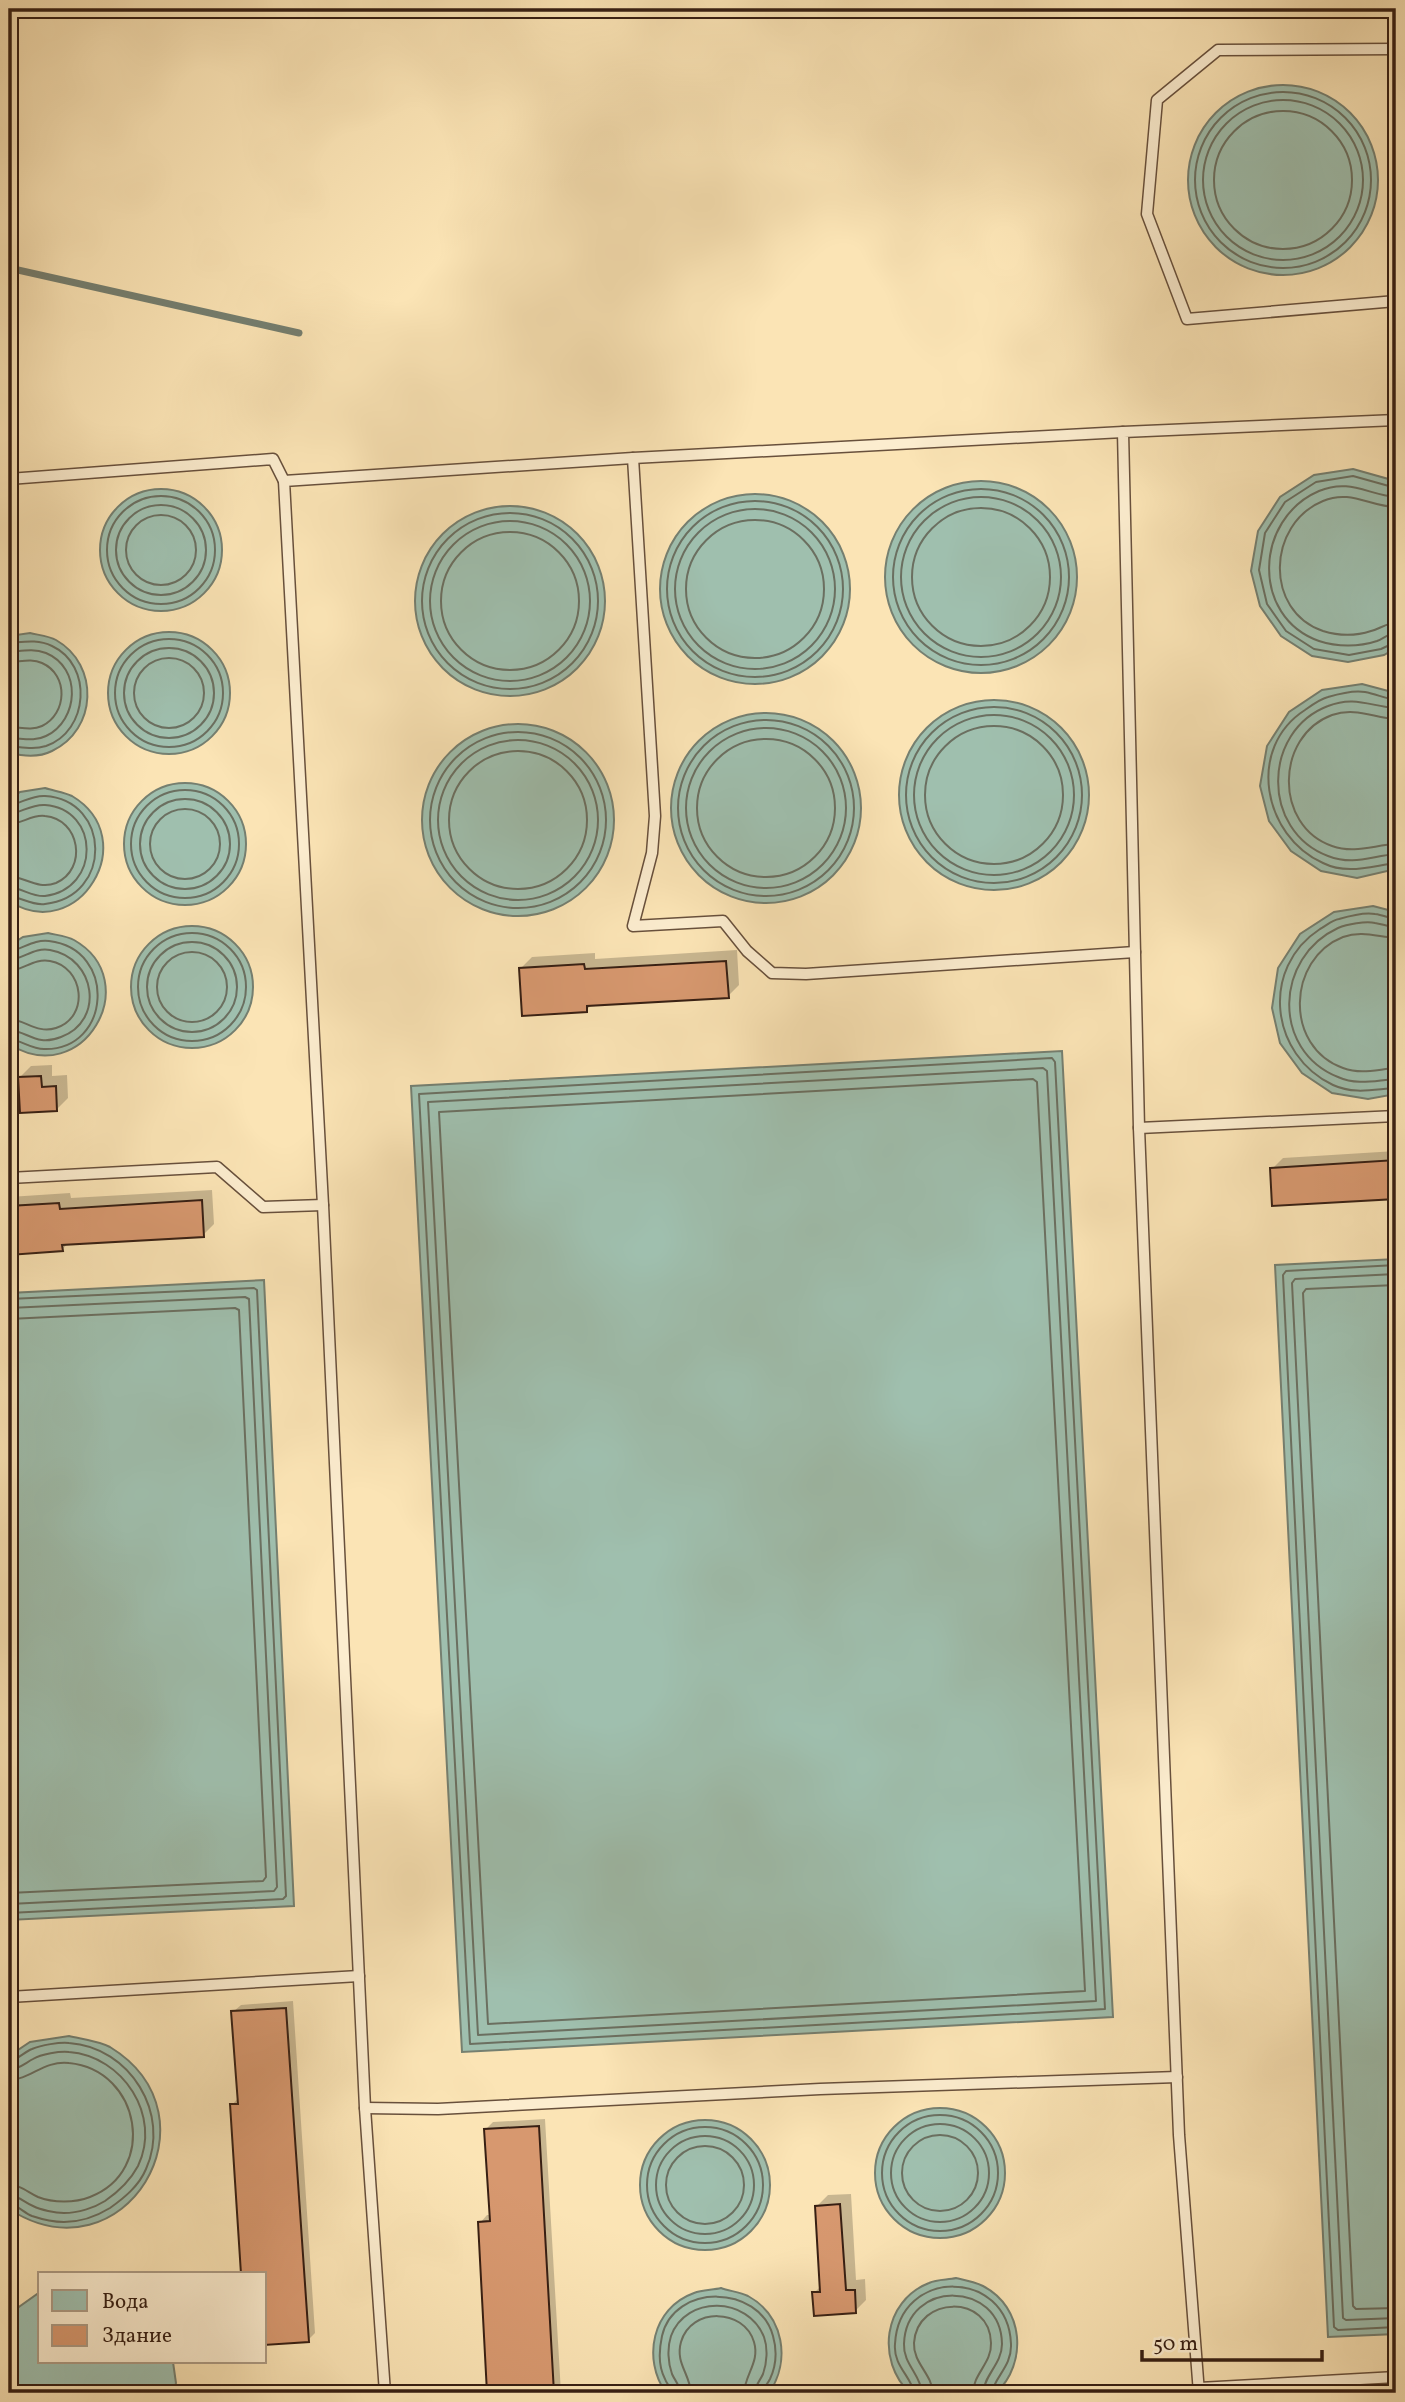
<svg xmlns="http://www.w3.org/2000/svg" width="1405" height="2402" font-family="Vollkorn,serif">
<style>
.water{fill:#9fbfae;stroke:#757f70;stroke-width:2}
.shadow{fill:#0003}
.lines{fill:none;stroke-linecap:round;stroke-linejoin:round}
.shore{stroke:#6b6f60;stroke-width:2}
.stream{stroke:#757f70;stroke-width:7}
.building{fill:#d7986f;stroke:#371f13;stroke-width:2}
.service-casing{stroke:#68503c;stroke-width:13}
.service{stroke:#fcedcf;stroke-width:10}
</style>
<rect width="100%" height="100%" fill="#fbe4b5"/>
<filter id="stains"><feTurbulence type="fractalNoise" baseFrequency=".00286" numOctaves="4"/><feColorMatrix values="0 0 0 0 .2 0 0 0 0 .09 0 0 0 0 .02 0 0 0 .5 -.17"/></filter>
<radialGradient id="worn" r=".72"><stop offset=".6" stop-color="#630" stop-opacity="0"/><stop offset="1" stop-color="#630" stop-opacity=".3"/></radialGradient>
<g class="water">
<circle cx="1283" cy="180" r="95"/>
<path d="M1353,469L1392,480L1396,483V648L1384,655L1348,662L1312,656L1281,636L1260,606L1251,571L1258,531L1280,497L1314,475Z"/>
<circle cx="981" cy="577" r="96"/>
<circle cx="161" cy="550" r="61"/>
<circle cx="755" cy="589" r="95"/>
<circle cx="510" cy="601" r="95"/>
<circle cx="169" cy="693" r="61"/>
<path d="M30,633C38,635 49,636 56,640C100,665 97,730 52,751C38,758 23,756 9,753V636Z"/>
<path d="M1362,684L1396,693V869L1357,878L1321,871L1291,851L1269,821L1260,786L1267,746L1289,712L1322,690Z"/>
<circle cx="994" cy="795" r="95"/>
<circle cx="766" cy="808" r="95"/>
<circle cx="518" cy="820" r="96"/>
<circle cx="185" cy="844" r="61"/>
<path d="M45,788C54,791 64,792 72,796C144,839 78,946 9,901V800L20,792Z"/>
<path d="M1373,906L1396,912V1094L1368,1099L1332,1093L1302,1073L1280,1043L1272,1008L1278,968L1300,934L1334,912Z"/>
<circle cx="192" cy="987" r="61"/>
<path d="M48,933C56,935 67,936 74,940C146,981 83,1091 9,1044V946L23,937Z"/>
<path d="M1062,1051L1113,2017L462,2052L411,1086Z"/>
<path d="M1396,1259V2334L1328,2337L1275,1265Z"/>
<path d="M264,1280L294,1906L9,1920V1293Z"/>
<path d="M69,2036C82,2039 99,2041 110,2047C224,2117 124,2283 9,2209V2056L30,2042Z"/>
<circle cx="940" cy="2173" r="65"/>
<circle cx="705" cy="2185" r="65"/>
<path d="M956,2278C965,2280 975,2282 983,2286C1024,2307 1028,2363 996,2393H910C876,2361 883,2301 929,2283C937,2279 948,2280 956,2278Z"/>
<path d="M721,2288C729,2291 740,2292 748,2296C784,2316 791,2361 769,2393H666C642,2359 652,2308 694,2293C702,2290 713,2290 721,2288Z"/>
<path d="M40,2292V2362H173L176,2383L173,2393H9V2314Z"/>
</g>
<g class="shadow">
<path d="M737,950L739,985L728,996L593,1004L586,1010L521,968L532,957L595,953V959Z"/>
<path d="M52,1065V1076L67,1075L68,1098L57,1109L20,1077L31,1066Z"/>
<path d="M1396,1151V1197L1274,1204L1272,1169L1283,1158Z"/>
<path d="M212,1190L214,1224L203,1235L68,1243L62,1250L9,1253V1197L70,1193L71,1198Z"/>
<path d="M293,2001L315,2333L308,2340L264,2274H243L232,2105L239,2097L233,2012L241,2005Z"/>
<path d="M545,2119L561,2393H489L480,2223L487,2215H491L486,2129L493,2122Z"/>
<path d="M851,2194L856,2280L865,2279L866,2300L855,2311L814,2293L821,2286L817,2206L828,2195Z"/>
</g>
<g class="lines">
<g class="shore">
<circle cx="1283" cy="180" r="88"/>
<circle cx="1283" cy="180" r="80"/>
<circle cx="1283" cy="180" r="69"/>
<path d="M1396,488L1353,476L1316,482L1285,502L1265,533L1259,570L1267,604L1286,631L1314,649L1349,655L1381,649L1396,642"/>
<circle cx="981" cy="577" r="88"/>
<circle cx="161" cy="550" r="54"/>
<path d="M1396,497C1368,495 1350,478 1319,491C1254,519 1251,617 1319,641C1337,647 1359,647 1377,641C1384,638 1388,634 1396,633"/>
<circle cx="981" cy="577" r="80"/>
<circle cx="755" cy="589" r="88"/>
<circle cx="161" cy="550" r="45"/>
<path d="M1396,507C1370,507 1351,489 1323,501C1267,524 1264,611 1323,631C1339,636 1356,636 1371,631C1380,629 1386,623 1396,623"/>
<circle cx="981" cy="577" r="69"/>
<circle cx="755" cy="589" r="80"/>
<circle cx="510" cy="601" r="88"/>
<circle cx="161" cy="550" r="35"/>
<circle cx="755" cy="589" r="69"/>
<circle cx="510" cy="601" r="80"/>
<circle cx="510" cy="601" r="69"/>
<circle cx="169" cy="693" r="54"/>
<path d="M9,643C24,642 37,639 52,646C93,665 89,731 46,746C33,750 22,747 9,746"/>
<circle cx="169" cy="693" r="45"/>
<path d="M9,652C22,651 33,648 46,653C82,668 79,720 46,736C34,742 22,738 9,738"/>
<circle cx="169" cy="693" r="35"/>
<path d="M9,662C20,662 31,658 42,663C69,675 67,714 42,726C31,731 20,727 9,727"/>
<path d="M1396,700C1386,699 1376,694 1365,692C1354,690 1338,694 1328,697C1320,699 1312,705 1305,710C1246,748 1263,836 1323,863C1347,875 1371,866 1396,863"/>
<circle cx="994" cy="795" r="88"/>
<path d="M1396,708C1372,707 1355,695 1328,706C1262,731 1261,831 1328,856C1354,866 1371,856 1396,854"/>
<circle cx="994" cy="795" r="80"/>
<path d="M1396,719C1374,718 1356,707 1332,715C1275,736 1274,826 1332,846C1355,854 1374,845 1396,844"/>
<circle cx="766" cy="808" r="88"/>
<circle cx="994" cy="795" r="69"/>
<circle cx="766" cy="808" r="80"/>
<circle cx="518" cy="820" r="88"/>
<circle cx="766" cy="808" r="69"/>
<circle cx="518" cy="820" r="80"/>
<circle cx="518" cy="820" r="69"/>
<circle cx="185" cy="844" r="54"/>
<circle cx="185" cy="844" r="45"/>
<path d="M9,805C21,804 31,795 45,796C111,800 113,897 45,904C32,906 21,897 9,896"/>
<circle cx="185" cy="844" r="35"/>
<path d="M9,814C21,813 31,804 45,805C100,809 101,889 45,896C32,897 22,888 9,887"/>
<path d="M9,824C22,824 32,814 45,816C80,819 88,869 56,883C38,890 25,877 9,876"/>
<path d="M1396,919C1389,918 1383,915 1375,914C1365,912 1349,916 1339,919C1332,920 1326,926 1320,929C1260,968 1270,1055 1333,1085C1355,1095 1375,1089 1396,1088"/>
<path d="M1396,927C1389,927 1382,924 1375,923C1366,921 1347,924 1338,928C1275,957 1271,1050 1338,1077C1358,1086 1376,1080 1396,1079"/>
<circle cx="192" cy="987" r="54"/>
<path d="M1396,938C1378,937 1362,930 1343,937C1287,959 1284,1047 1343,1068C1362,1075 1378,1069 1396,1068"/>
<circle cx="192" cy="987" r="45"/>
<path d="M9,951C22,950 33,939 49,941C118,949 111,1051 44,1049C31,1049 21,1040 9,1039"/>
<circle cx="192" cy="987" r="35"/>
<path d="M9,960C24,959 34,947 50,950C96,958 105,1021 61,1037C36,1047 28,1031 9,1030"/>
<path d="M9,971C24,970 34,958 50,961C84,967 90,1017 56,1028C37,1034 26,1020 9,1019"/>
<path d="M1052,1058L1055,1062L1105,2009L470,2044L419,1094Z"/>
<path d="M1043,1068L1047,1071L1096,2001L478,2035L428,1102Z"/>
<path d="M1033,1079L1037,1082L1085,1991L488,2024L439,1112Z"/>
<path d="M1396,1265L1286,1271L1283,1275L1334,2327L1338,2330L1396,2327"/>
<path d="M1396,1274L1295,1279L1292,1283L1343,2318L1346,2320L1396,2318"/>
<path d="M1396,1285L1306,1289L1303,1293L1353,2306L1356,2309L1396,2308"/>
<path d="M9,1299L254,1288L257,1290L286,1896L283,1899L9,1913"/>
<path d="M9,1308L245,1297L249,1299L277,1887L274,1891L9,1904"/>
<path d="M9,1319L235,1308L239,1310L266,1877L263,1881L9,1893"/>
<path d="M9,2061C18,2060 24,2052 32,2049C41,2045 60,2042 69,2043C130,2047 171,2114 146,2169C139,2186 124,2198 110,2208C97,2216 80,2222 64,2222C55,2222 41,2219 32,2216C24,2213 18,2205 9,2204"/>
<path d="M9,2070C19,2069 24,2064 33,2059C41,2054 60,2051 69,2052C123,2056 162,2116 138,2166C130,2181 118,2192 105,2201C94,2208 78,2213 64,2213C55,2213 41,2210 33,2206C24,2202 19,2196 9,2195"/>
<path d="M9,2080C30,2080 44,2060 69,2063C141,2070 158,2171 90,2197C75,2203 53,2203 38,2197C27,2192 21,2185 9,2185"/>
<circle cx="940" cy="2173" r="58"/>
<circle cx="940" cy="2173" r="49"/>
<circle cx="705" cy="2185" r="58"/>
<circle cx="940" cy="2173" r="38"/>
<circle cx="705" cy="2185" r="49"/>
<circle cx="705" cy="2185" r="39"/>
<path d="M671,2393C671,2386 667,2385 665,2379C658,2366 659,2350 662,2336C674,2283 759,2284 773,2336C777,2350 776,2366 770,2379C767,2385 764,2386 763,2393"/>
<path d="M680,2393C680,2385 675,2381 672,2374C668,2363 667,2348 671,2336C686,2295 748,2296 764,2337C768,2348 767,2363 763,2374C760,2381 755,2385 755,2393"/>
<path d="M691,2393C690,2374 675,2363 681,2342C691,2307 744,2308 754,2342C760,2362 745,2374 744,2393"/>
<path d="M914,2393C912,2377 893,2366 895,2344C899,2267 1008,2268 1011,2344C1012,2367 994,2377 992,2393"/>
<path d="M922,2393C921,2375 903,2364 904,2344C906,2279 1001,2280 1002,2344C1002,2364 984,2375 983,2393"/>
<path d="M933,2393C932,2374 913,2363 914,2343C917,2295 990,2294 991,2343C992,2363 973,2374 973,2393"/>
</g>
<path class="stream" d="M9,268L299,333"/>
</g>
<g class="building">
<path d="M726,961L729,998L587,1006V1012L522,1016L519,968L584,964L585,969Z"/>
<path d="M41,1076L42,1087L56,1086L57,1111L20,1113L18,1077Z"/>
<path d="M1396,1160V1199L1272,1206L1270,1168Z"/>
<path d="M202,1200L204,1237L62,1245L63,1251L9,1255V1206L59,1203L60,1209Z"/>
<path d="M286,2008L309,2342L264,2345V2274H241L230,2104H238L231,2011Z"/>
<path d="M539,2126L554,2393H487L478,2222L490,2221L484,2129Z"/>
<path d="M840,2204L846,2290H855L856,2313L814,2316L812,2292H820L815,2206Z"/>
</g>
<g class="lines">
<defs>
<g id="service">
<path d="M1396,49L1218,50L1157,100L1147,214L1187,319L1396,301"/>
<path d="M633,458L655,816L652,853L633,926L723,921L747,951L772,973L806,974L1135,952"/>
<path d="M9,479L273,459L284,481"/>
<path d="M1139,1128L1396,1116"/>
<path d="M9,1178L217,1167L263,1207L323,1205"/>
<path d="M9,1997L359,1976"/>
<path d="M365,2108L438,2109L820,2089L1177,2077"/>
<path d="M1199,2388L1396,2377"/>
<path d="M385,2393L365,2108L323,1205L284,481L633,458L1123,432"/>
<path d="M1199,2393L1179,2135L1139,1128L1123,432L1396,420"/>
</g>
</defs>
<use href="#service" class="service-casing"/>
<use href="#service" class="service"/>
</g>
<rect width="1405" height="2402" fill="none" stroke="#fbe4b5" stroke-width="35"/>
<rect x="10" y="10" width="1384" height="2381" fill="none" stroke="#371f13" stroke-width="3.5"/>
<rect x="18" y="18" width="1370" height="2367" fill="none" stroke="#371f13" stroke-width="2"/>
<rect x="38" y="2272" width="228" height="91" fill="#fcedcf" stroke="#ad9b84" stroke-width="2"/>
<rect x="52" y="2290" width="35" height="21" fill="#9fbfae" stroke="#ad9b84" stroke-width="2"/>
<text x="102" y="2308" font-size="21" fill="#371f13">Вода</text>
<rect x="52" y="2325" width="35" height="21" fill="#d7986f" stroke="#ad9b84" stroke-width="2"/>
<text x="102" y="2342" font-size="21" fill="#371f13">Здание</text>
<path d="M1142 2350v10h180v-10" fill="none" stroke="#371f13" stroke-width="3.5"/>
<text x="1153" y="2350" font-size="21" fill="#371f13" stroke="#fcedcf" stroke-width="5" paint-order="stroke">50 m</text>
<rect width="100%" height="100%" filter="url(#stains)"/>
<rect width="100%" height="100%" fill="url(#worn)"/>
</svg>
